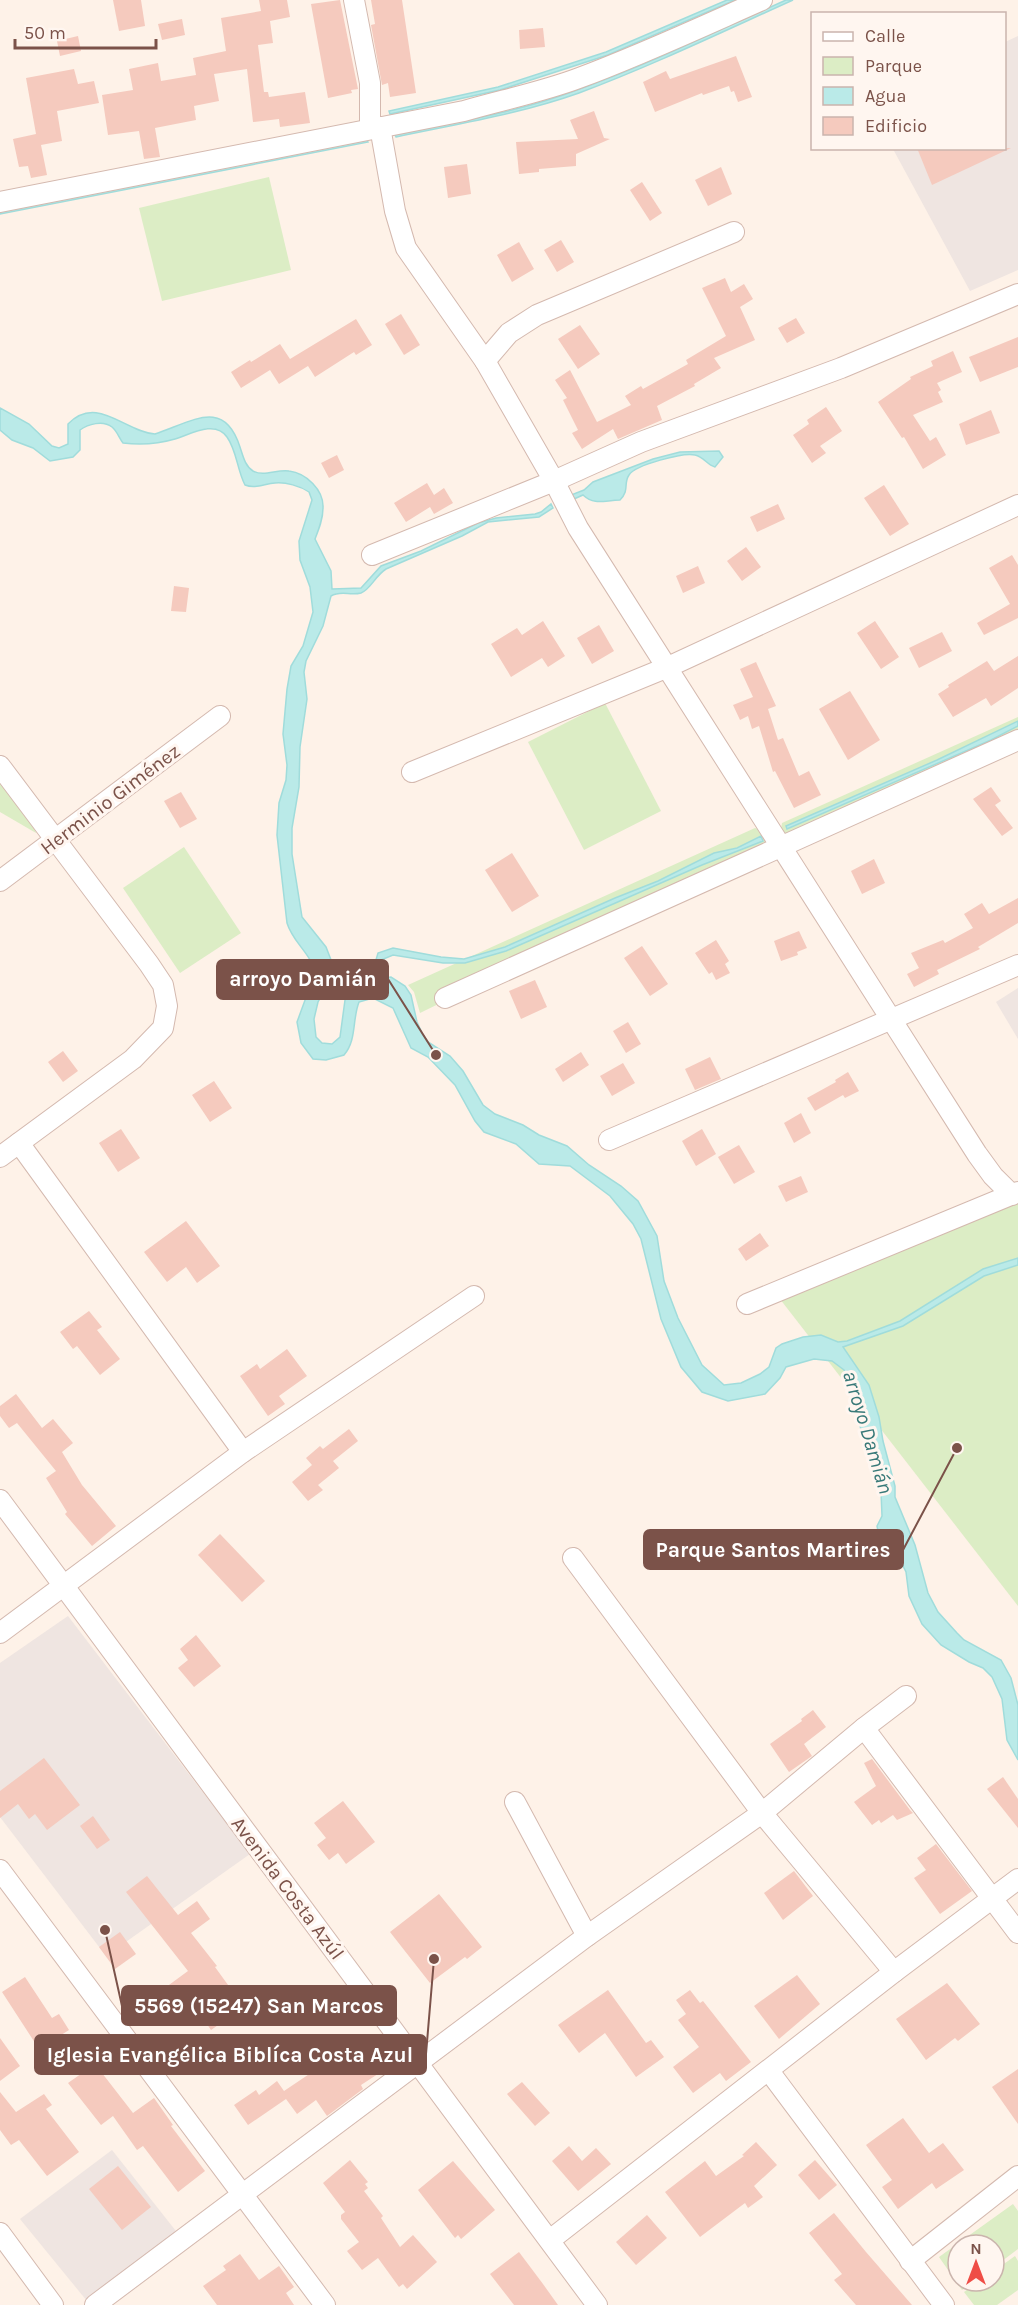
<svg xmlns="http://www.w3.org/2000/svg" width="1018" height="2305" font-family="Karla,sans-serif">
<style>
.industrial{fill:#efe5e1}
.green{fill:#dcedc5}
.water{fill:#baeae8;stroke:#a0dcdb;stroke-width:1.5}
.building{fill:#f5cabe}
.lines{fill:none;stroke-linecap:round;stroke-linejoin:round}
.street-casing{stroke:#d4b9af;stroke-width:22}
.street{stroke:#fff;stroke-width:20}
.labels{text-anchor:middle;stroke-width:6;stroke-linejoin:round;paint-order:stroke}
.street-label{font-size:20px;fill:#7b5249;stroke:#fff6f0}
.water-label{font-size:21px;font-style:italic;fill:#387978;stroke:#fff6f0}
.leader{fill:none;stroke:#7b5249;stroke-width:2}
.callout-dot{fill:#7b5249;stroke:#fff6f0;stroke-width:2}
.callout{fill:#7b5249;stroke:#7b5249;stroke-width:2}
.callout-label{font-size:21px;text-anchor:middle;font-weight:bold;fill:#fff}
</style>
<rect width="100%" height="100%" fill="#fef2e8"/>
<g class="industrial">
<path d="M1018,36V270L970,291L893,149L1004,148L1005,42Z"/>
<path d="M1018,988V1039L996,1002Z"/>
<path d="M68,1616L250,1854L106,1956L0,1817V1663Z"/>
<path d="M112,2150L183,2240L87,2301L20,2219Z"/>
</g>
<g class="green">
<path d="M269,177L291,270L162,301L139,208Z"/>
<path d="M605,703L661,811L584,850L528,742Z"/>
<path d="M1018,717V733L785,836L781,829L782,823Z"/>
<path d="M0,782L35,830L36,833L0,812Z"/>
<path d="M755,828L761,830L767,843L420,1013L414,992L408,985Z"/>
<path d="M184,847L241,933L180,973L123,888Z"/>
<path d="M1018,1187V1606L773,1290Z"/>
<path d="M1013,2204L1018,2211V2249L994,2267V2245H958V2281H974L962,2290L939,2257Z"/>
<path d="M1015,2256L1018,2261V2290L997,2305H974L964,2292L980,2281H994V2271Z"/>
</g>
<g class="water">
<path d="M727,0H735L608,55L500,90L390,114L389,111L498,87L606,52Z"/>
<path d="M786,0H793C722,32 651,66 579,93C520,114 457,124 396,137L395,135C456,122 519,112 577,90C648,65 717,31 786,0Z"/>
<path d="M367,140L368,142L0,214V211Z"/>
<path d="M0,408L29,424L52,446L59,448L68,444V424C97,394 125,432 155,434C192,422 224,397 240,447C243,456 245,466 253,471C264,477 277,469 289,471C306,473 324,490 323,508C323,519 319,529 315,539L331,571L332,589L361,588L381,566L421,551L478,523L496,518L535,514L541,512L551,504L553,508L539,517L488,522L462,536L386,569C375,576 371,589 361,593C350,596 341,590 331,596L323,626L306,661L304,672L307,699L300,747L299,787L292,828V854L302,917L326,947L333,965L327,986L318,1002L314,1019L316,1037L322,1043L332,1044L340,1037L345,1000L363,983L370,980L378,953L393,948L441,957L464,959L505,947L615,898L658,881L714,853L737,848L761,836L763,841L702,865L506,951L465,963H443L393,955L381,960L375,979L391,977L405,986L411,995L417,1022L423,1035L428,1042L450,1056L463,1071L483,1105L495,1114L523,1125L539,1135L567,1146L589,1165L621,1186L638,1201L657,1236L664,1281L678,1318L702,1365L724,1385L741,1383L760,1374L769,1367L776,1348L782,1344L803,1337L821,1335L838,1342L847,1341L900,1321L983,1269L1018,1258V1265L984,1276L903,1326L843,1347L869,1385L879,1417L883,1441L895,1486V1497L915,1545L928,1593L938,1612L957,1633L964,1640L1001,1660L1011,1678L1018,1705V1760L1007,1740L1002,1699L992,1677L983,1668L969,1662L941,1645L922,1624L909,1596L906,1572L898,1556L879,1536L877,1526L882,1516L881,1491L874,1452L861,1430L850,1381L844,1370L832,1361L814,1359L786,1367L780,1378L765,1394L728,1401L702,1392L681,1367L661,1319L641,1239L633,1224L610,1196L570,1166L539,1164L516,1144L484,1132L475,1121L455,1085L428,1057L411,1048L393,1008L373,998L359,1002C352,1020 357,1040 344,1055L326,1060L313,1059L301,1043L297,1022L315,973C311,953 293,943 287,923L277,835L279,803L286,780L287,765L283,734L287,689L291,666L303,646L313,612L310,587L300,560L299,541L312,500L309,492C300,486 286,482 275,483C264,484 255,489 245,485C237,470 237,451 227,437C215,419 189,435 175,439C158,444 140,445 123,443C119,438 117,431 112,427C103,420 88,424 80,430V450L73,457L50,461L33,448L12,440L0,430Z"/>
<path d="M719,451L723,457L715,467C707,465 704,457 695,455C684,452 635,465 629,475C623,484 630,490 620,500C605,500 595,506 583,495L574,499L571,495L584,490L593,482L653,459L680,452Z"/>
<path d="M1018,721V726L991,740L787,829L786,826L937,760Z"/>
</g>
<g class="building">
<path d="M113,0H141L145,26L119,31Z"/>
<path d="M259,0H287L290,17L270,21L273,43L258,45L264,92H268L269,97L305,92L310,123L280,127L279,119L253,122L247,69L214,74L219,101L194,106L196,120L155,128L160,157L144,159L139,131L108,135L102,95L133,90L129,69L158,63L161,81L196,75L193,58L226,51L221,18L261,11Z"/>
<path d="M340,0L358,89L351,90L352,93L328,98L311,4Z"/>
<path d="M371,0H402L416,93L390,97L388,83L382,85L371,25L375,24Z"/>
<path d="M182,19L185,35L162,40L158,24Z"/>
<path d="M543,28L545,47L520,49L519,30Z"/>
<path d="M78,36L81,51L60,56L57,41Z"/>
<path d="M736,56L752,97L738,102L734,91L731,92L729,86L703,95L702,93L655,112L643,82L666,71L670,79Z"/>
<path d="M74,69L78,84L94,81L99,103L57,111L62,141L41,145L47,175L31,178L28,166L19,167L13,139L36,134L26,78Z"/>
<path d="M594,111L604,138L610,139L576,154V166L539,169V172L519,174L516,142L578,139L570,120Z"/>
<path d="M917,148H1011L932,185Z"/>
<path d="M467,164L471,194L448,198L444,167Z"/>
<path d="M721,167L732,194L708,206L695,180Z"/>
<path d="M642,182L662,213L650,221L630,190Z"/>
<path d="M561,240L574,262L557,272L544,250Z"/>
<path d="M519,242L534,269L512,282L497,255Z"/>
<path d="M725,278L731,292L744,284L753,299L740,307L755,340L714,358L721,368L694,384L695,386L657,406L662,420L618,439L613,429L582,449L572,433L578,430L563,400L567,398L555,380L570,370L597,422L631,405L625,396L641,386L643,389L688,364L686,360L726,336L702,288Z"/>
<path d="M401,314L420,345L404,355L385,324Z"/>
<path d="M796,318L805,333L787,343L778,328Z"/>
<path d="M356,319L372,345L356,355L354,352L315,377L308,366L279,384L270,370L241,388L231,372L250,360L251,362L280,344L290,359Z"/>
<path d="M580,325L600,354L578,369L558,339Z"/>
<path d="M1018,337V367L980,382L969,357Z"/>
<path d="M953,351L962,372L937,383L941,390L938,392L943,402L913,415L930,441L936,437L946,455L923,469L904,437L902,438L878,402L911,379L910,377L933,366L931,361Z"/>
<path d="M826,407L842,431L820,446L826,453L812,463L793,435L809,424L807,420Z"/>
<path d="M991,410L1000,433L966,445L959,424Z"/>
<path d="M337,455L344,470L329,478L321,463Z"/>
<path d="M427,483L434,495L444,488L453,503L434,514L430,507L406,522L394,503Z"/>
<path d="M884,485L909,524L890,536L864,498Z"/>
<path d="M778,504L785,519L757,532L750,517Z"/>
<path d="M746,547L761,567L742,581L727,561Z"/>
<path d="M1012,555L1018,565V618L984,635L977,623L1010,604L989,568Z"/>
<path d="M698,566L705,583L683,593L676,576Z"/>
<path d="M174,586L189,588L186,612L171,611Z"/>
<path d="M543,621L565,656L548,667L542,658L511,677L491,644L517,628L522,635Z"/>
<path d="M875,621L899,657L881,669L857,633Z"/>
<path d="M599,625L614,651L592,664L577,638Z"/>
<path d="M942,632L952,651L919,668L909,648Z"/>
<path d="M1018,656V688L991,706L986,698L953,717L938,694L949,687L948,685L987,661L994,671Z"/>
<path d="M756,662L776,706L768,709L778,740L783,738L799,776L809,771L821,795L794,808L775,771L773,772L759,726L752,729L748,716L740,720L733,705L753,697L740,669Z"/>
<path d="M850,691L880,740L848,760L819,709Z"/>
<path d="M991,787L1001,801L995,805L1013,828L1002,836L973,799Z"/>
<path d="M181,792L197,819L180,828L164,801Z"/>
<path d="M512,853L539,896L512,912L485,870Z"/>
<path d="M874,859L885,883L862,894L851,871Z"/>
<path d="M1018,898V923L978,947L980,949L937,970L939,974L914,987L907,974L919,968L911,953L943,940L945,943L973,928L964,914L982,903L989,914Z"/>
<path d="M799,931L807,948L797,952L798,955L781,961L774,941Z"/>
<path d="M716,940L729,961L725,964L730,973L716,980L712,972L709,974L695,953Z"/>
<path d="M642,946L668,984L650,996L624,958Z"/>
<path d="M535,980L547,1007L521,1019L509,991Z"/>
<path d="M628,1022L641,1044L626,1053L613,1031Z"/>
<path d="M63,1051L78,1071L63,1082L48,1062Z"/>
<path d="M581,1052L589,1065L563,1082L555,1069Z"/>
<path d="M710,1057L721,1079L695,1090L685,1069Z"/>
<path d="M623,1063L635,1083L612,1096L600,1076Z"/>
<path d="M848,1072L859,1091L845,1098L843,1095L815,1111L807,1098L836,1082L835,1080Z"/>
<path d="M214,1081L232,1108L210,1122L192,1095Z"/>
<path d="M801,1113L811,1133L794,1143L784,1123Z"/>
<path d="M121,1129L140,1158L118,1172L99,1143Z"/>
<path d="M702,1129L716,1154L696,1166L682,1141Z"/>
<path d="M739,1145L755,1172L734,1184L718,1157Z"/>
<path d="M801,1176L808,1192L786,1202L778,1186Z"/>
<path d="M186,1221L220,1266L197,1283L186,1267L167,1282L144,1252Z"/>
<path d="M760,1233L769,1246L746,1261L738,1249Z"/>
<path d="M89,1311L102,1327L97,1330L120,1359L100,1375L77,1346L73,1349L60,1332Z"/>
<path d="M287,1349L307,1376L279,1396L285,1404L268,1416L240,1376L257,1364L260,1369Z"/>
<path d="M16,1394L42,1428L53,1419L73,1443L62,1452L82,1485L116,1526L92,1546L65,1514L67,1512L46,1478L56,1471L17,1423L9,1428L0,1416V1406Z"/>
<path d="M349,1429L358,1441L333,1461L339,1468L318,1485L323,1490L308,1501L292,1482L312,1465L306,1458L320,1446L323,1449Z"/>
<path d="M220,1534L265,1581L242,1602L198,1555Z"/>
<path d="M196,1635L221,1666L194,1687L178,1668L188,1660L180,1649Z"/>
<path d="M813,1710L826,1727L804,1744L812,1756L789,1772L770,1744L802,1721L801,1719Z"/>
<path d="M44,1758L80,1805L47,1830L35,1814L29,1819L18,1804L0,1818V1791Z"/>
<path d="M872,1759L910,1810L913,1813L897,1820L893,1815L881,1823L879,1820L872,1825L854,1802L876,1786L864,1763Z"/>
<path d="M1003,1777L1018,1799V1828L987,1789Z"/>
<path d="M343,1801L375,1842L346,1864L338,1853L329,1860L317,1845L326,1838L314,1823Z"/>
<path d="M93,1816L110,1840L97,1849L80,1826Z"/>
<path d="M936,1844L972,1891L940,1914L914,1878L926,1870L917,1858Z"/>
<path d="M794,1871L813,1896L783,1920L764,1893Z"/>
<path d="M147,1876L178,1915L197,1901L210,1919L191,1933L217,1966L215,1967L244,2007L211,2030L190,1999L157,2023L143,2004L188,1971L126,1892Z"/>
<path d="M439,1894L482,1947L467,1959L465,1957L430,1983L390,1932Z"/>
<path d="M120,1932L136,1954L115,1969L99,1947Z"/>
<path d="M797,1975L820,2004L779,2039L754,2006Z"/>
<path d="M25,1977L52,2018L59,2014L69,2030L39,2049L2,1992Z"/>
<path d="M947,1983L980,2024L958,2041L955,2038L926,2060L896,2019Z"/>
<path d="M608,1990L646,2043L651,2040L664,2057L636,2077L605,2033L579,2053L558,2025Z"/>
<path d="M690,1990L700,2003L703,2001L751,2062L726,2081L720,2073L693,2093L673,2067L699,2047L678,2020L686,2014L676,2000Z"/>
<path d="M0,2038L20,2066L0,2081Z"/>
<path d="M360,2040L381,2072L361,2085L363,2089L327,2116L316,2100L297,2114L286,2099L248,2125L234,2105L256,2090L259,2095L277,2081L284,2091Z"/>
<path d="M95,2064L133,2113L154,2098L173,2125L171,2126L205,2171L178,2192L143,2146L137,2150L113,2116L101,2125L68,2083Z"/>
<path d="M1018,2069V2124L992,2087Z"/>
<path d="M522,2082L550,2113L535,2126L507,2094Z"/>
<path d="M0,2092L16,2112L44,2094L52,2105L46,2109L79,2152L47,2176L19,2140L11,2145L0,2130Z"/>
<path d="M903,2118L929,2153L943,2143L964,2170L936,2189L932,2183L898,2209L882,2187L892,2180L866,2145Z"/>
<path d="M756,2142L777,2165L754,2186L763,2197L748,2208L745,2203L700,2237L665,2192L705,2161L716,2176L744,2156L742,2155Z"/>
<path d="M569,2146L582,2161L596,2148L611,2164L578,2191L552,2161Z"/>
<path d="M350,2160L368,2182L365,2184L368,2188L364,2191L383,2216L381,2218L400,2247L413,2235L437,2262L407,2289L403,2284L399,2287L378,2258L362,2270L347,2251L359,2242L341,2219V2215L345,2212L323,2183Z"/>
<path d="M815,2160L837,2185L819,2200L798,2175Z"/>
<path d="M453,2161L495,2210L461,2239L458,2235L455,2238L418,2190Z"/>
<path d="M118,2166L151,2207L122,2230L89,2189Z"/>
<path d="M834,2213L866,2252L912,2305H856L834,2280L842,2274L809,2233Z"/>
<path d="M647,2215L667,2238L636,2265L616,2242Z"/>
<path d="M519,2252L543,2284L558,2305H514L490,2274Z"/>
<path d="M240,2254L259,2280L279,2266L294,2287L286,2293L294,2305H217L203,2286L226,2270L223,2266Z"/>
</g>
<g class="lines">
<defs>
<g id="street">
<path d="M354,0L370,83V129"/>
<path d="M380,127L395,211L406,248L485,361L554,481L578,528L977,1154L993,1176L1012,1195"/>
<path d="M0,202L464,111C502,100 542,92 579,78C641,55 701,27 762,0"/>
<path d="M485,361L509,333L537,315L734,232"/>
<path d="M372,555L554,481L641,442L841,368L1018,294"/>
<path d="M0,766L149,964L163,985L167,1006L163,1028L133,1059L0,1157"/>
<path d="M412,772L668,667L1018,505"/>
<path d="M0,881L220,716"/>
<path d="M445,998L1018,740"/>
<path d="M609,1140L1018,965"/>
<path d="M19,1143L243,1452"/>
<path d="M747,1304L1018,1192"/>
<path d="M0,1500L597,2305"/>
<path d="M573,1558L762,1813L894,1972"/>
<path d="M0,1633L243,1452L474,1296"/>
<path d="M864,1728L1018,1933"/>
<path d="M515,1802L587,1936"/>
<path d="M0,1870L325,2305"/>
<path d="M769,2071L944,2305"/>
<path d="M0,2233L53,2305"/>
<path d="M550,2240L894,1972L1018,1879"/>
<path d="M910,2261L1018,2176"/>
<path d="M95,2305L587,1936L762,1813L864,1728L906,1696"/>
</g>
</defs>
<use href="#street" class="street-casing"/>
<use href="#street" class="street"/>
</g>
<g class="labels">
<g class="street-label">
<text transform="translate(110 799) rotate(-37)" y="7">Herminio Giménez</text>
<text transform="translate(288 1888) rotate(53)" y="7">Avenida Costa Azúl</text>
</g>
<g class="water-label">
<text transform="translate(868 1432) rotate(73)" y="7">arroyo Damián</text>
</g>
</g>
<path class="leader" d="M436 1055L388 979M957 1448L903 1550M105 1930L122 2006M434 1959L426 2054"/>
<g class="callout-dot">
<circle cx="436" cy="1055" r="6"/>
<circle cx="957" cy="1448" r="6"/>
<circle cx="105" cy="1930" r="6"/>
<circle cx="434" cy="1959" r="6"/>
</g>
<g class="callout">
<rect x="217" y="960" width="171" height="39" rx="6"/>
<rect x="644" y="1530" width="259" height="39" rx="6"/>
<rect x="122" y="1986" width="274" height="39" rx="6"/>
<rect x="35" y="2035" width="391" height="39" rx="6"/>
</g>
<g class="callout-label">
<text x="303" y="986">arroyo Damián</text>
<text x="773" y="1557">Parque Santos Martires</text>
<text x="259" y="2013">5569 (15247) San Marcos</text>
<text x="230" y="2062">Iglesia Evangélica Biblíca Costa Azul</text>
</g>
<rect x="811" y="12" width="195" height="138" fill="#fff6f0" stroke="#cab4ad" stroke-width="1.5"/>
<rect x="823" y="32" width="30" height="9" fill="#ffffff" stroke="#cab4ad" stroke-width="1.5"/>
<text x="865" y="42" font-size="18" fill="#7b5249">Calle</text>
<rect x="823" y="57" width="30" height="18" fill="#dcedc5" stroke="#cab4ad" stroke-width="1.5"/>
<text x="865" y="72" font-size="18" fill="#7b5249">Parque</text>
<rect x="823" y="87" width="30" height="18" fill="#baeae8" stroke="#cab4ad" stroke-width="1.5"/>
<text x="865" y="102" font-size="18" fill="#7b5249">Agua</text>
<rect x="823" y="117" width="30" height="18" fill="#f5cabe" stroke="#cab4ad" stroke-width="1.5"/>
<text x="865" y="132" font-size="18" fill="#7b5249">Edificio</text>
<g transform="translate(976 2263)"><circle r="28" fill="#fff6f0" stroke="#cab4ad" stroke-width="1.5"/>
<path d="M0-4.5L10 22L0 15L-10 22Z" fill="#ef4d46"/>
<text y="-9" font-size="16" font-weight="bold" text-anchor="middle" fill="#7b5249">N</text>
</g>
<path d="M15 39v9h141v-9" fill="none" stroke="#7b5249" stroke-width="3"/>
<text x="24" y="39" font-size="18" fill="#7b5249" stroke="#fff6f0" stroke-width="4.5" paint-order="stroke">50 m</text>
</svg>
